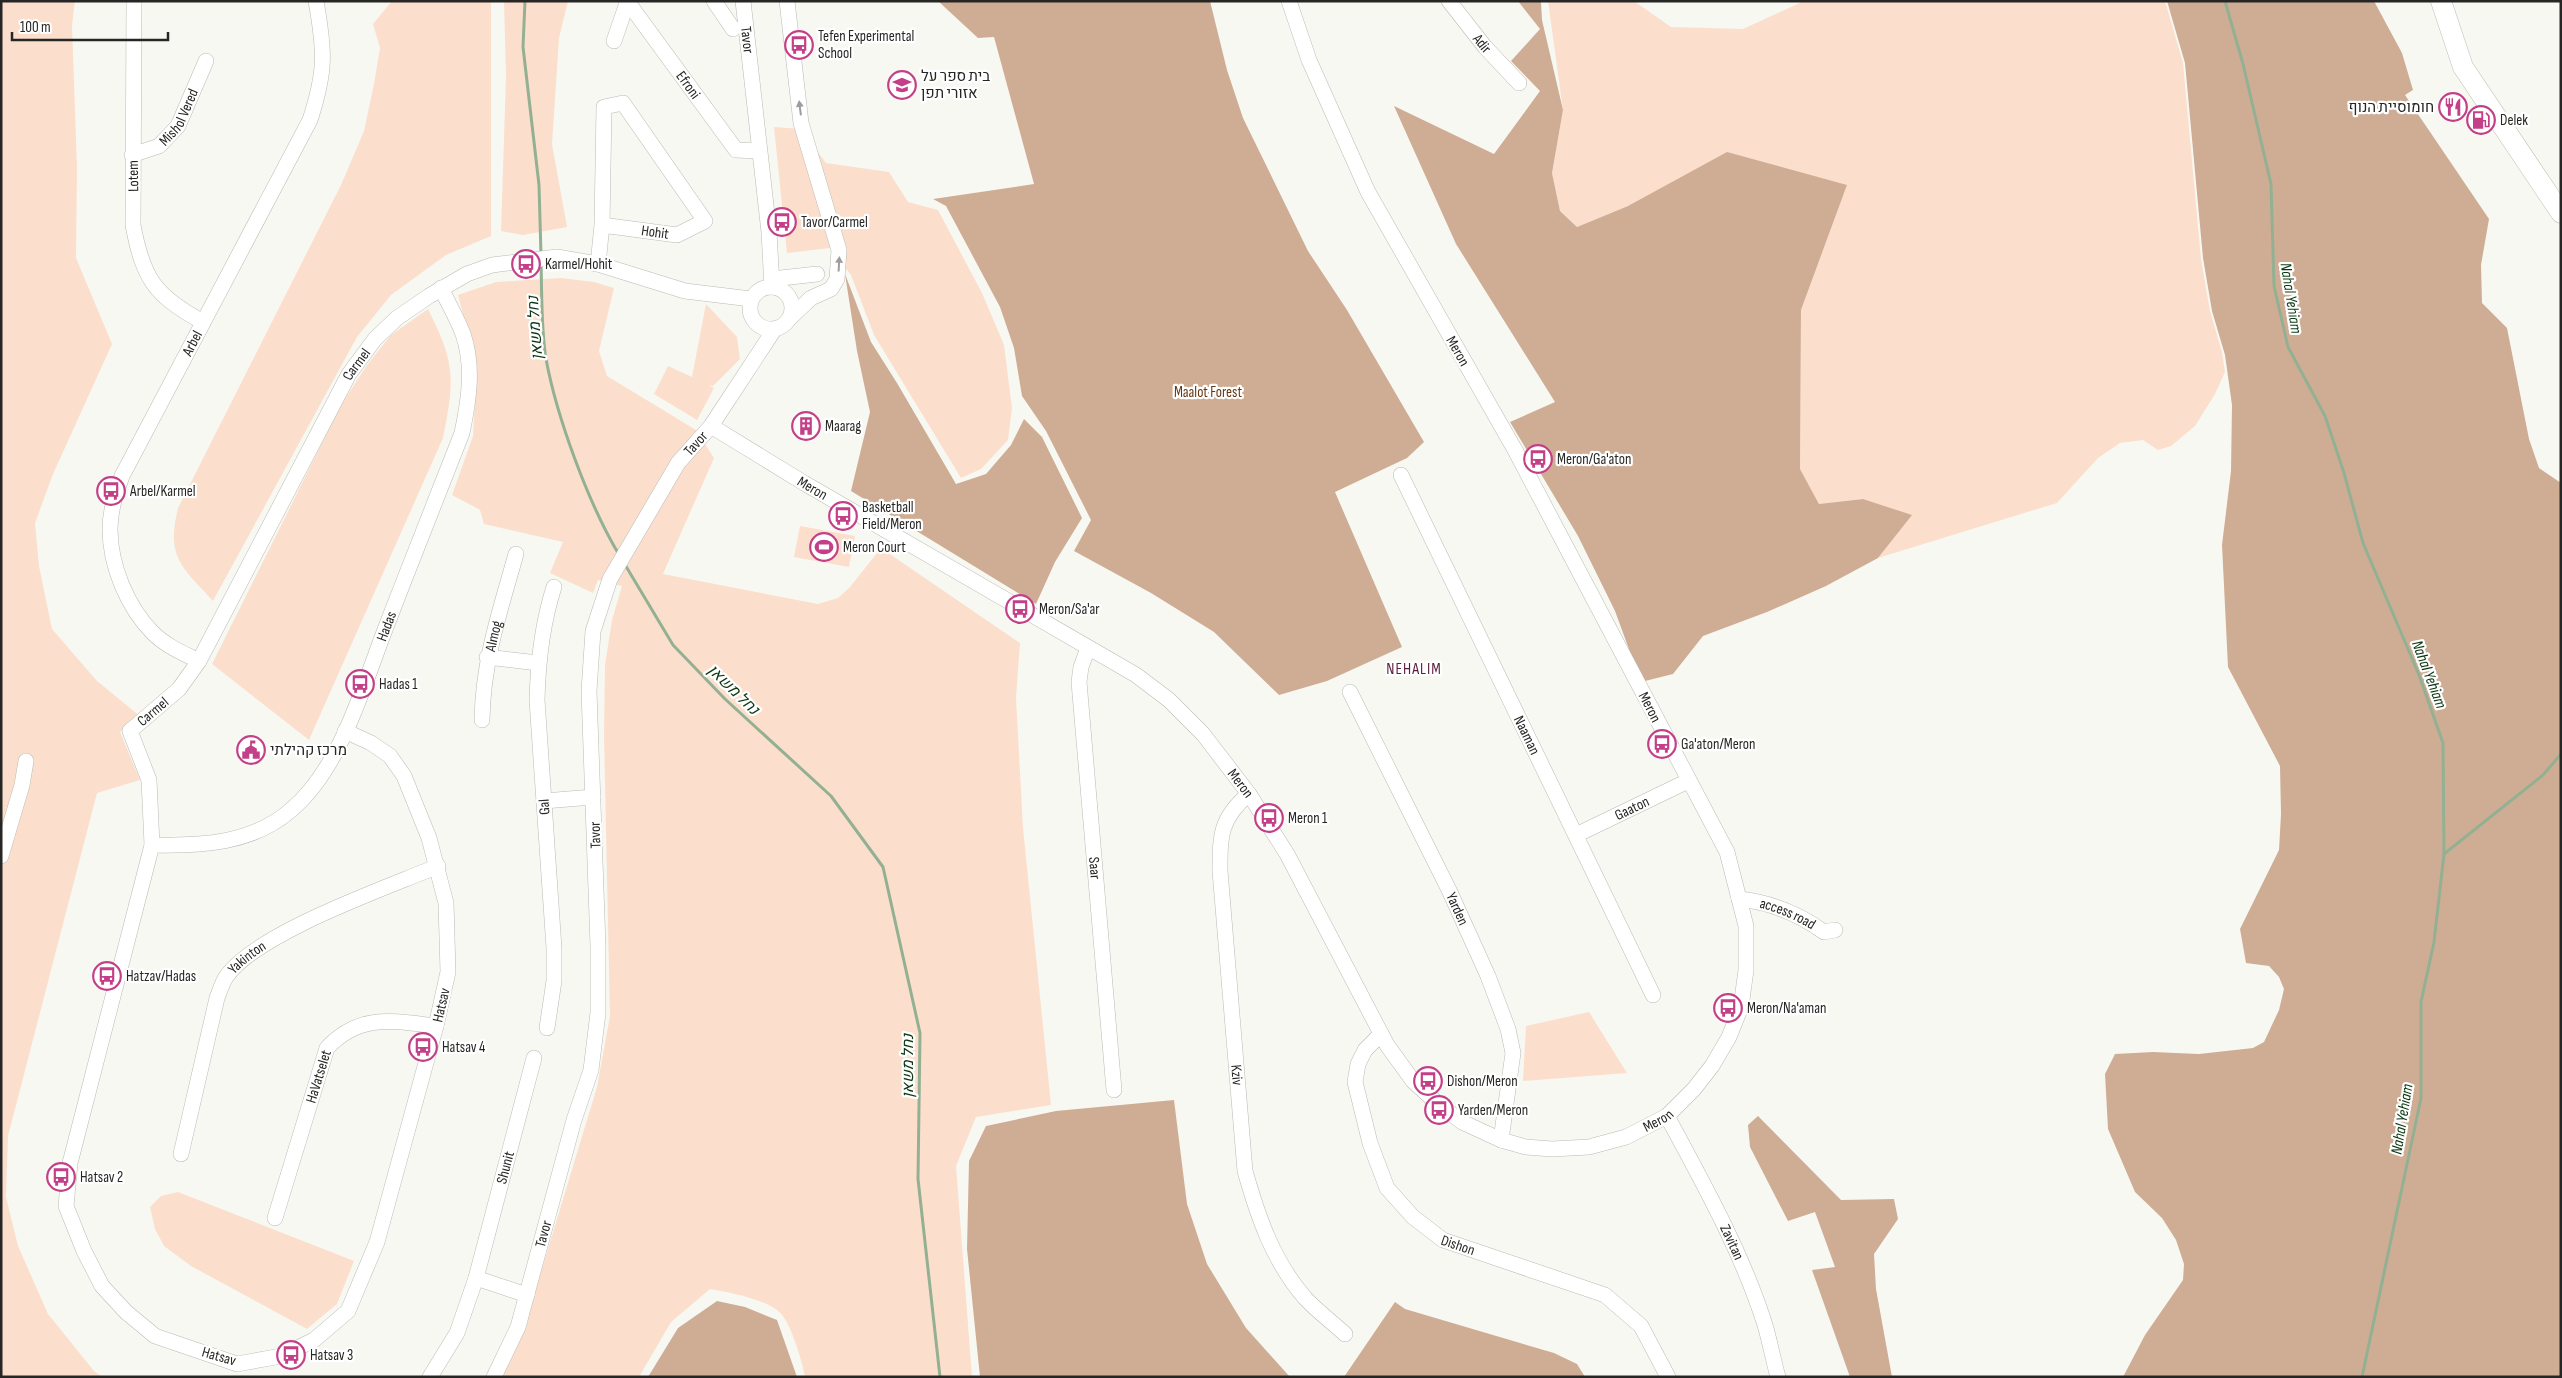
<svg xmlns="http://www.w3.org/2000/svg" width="2562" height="1378" font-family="'Sofia Sans Condensed',Heebo,sans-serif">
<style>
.green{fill:#fbdfcc}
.forest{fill:#cfad95}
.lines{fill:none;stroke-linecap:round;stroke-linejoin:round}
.stream{stroke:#93b093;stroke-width:3}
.minor-casing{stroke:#babab5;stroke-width:16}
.major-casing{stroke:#babab5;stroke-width:21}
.minor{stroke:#fff;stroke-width:15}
.major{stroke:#fff;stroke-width:20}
.oneway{fill:#9d9d9c}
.labels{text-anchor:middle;stroke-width:4.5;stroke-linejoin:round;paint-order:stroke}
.poi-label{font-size:15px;fill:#262624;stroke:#fff;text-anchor:start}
.street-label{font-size:15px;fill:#262624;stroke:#fff}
.park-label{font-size:15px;fill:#653711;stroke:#fff}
.water-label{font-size:16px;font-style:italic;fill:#0b3811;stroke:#fff}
.neighbourhood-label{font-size:16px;letter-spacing:1px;fill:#5b1d3e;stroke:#fff}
</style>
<rect width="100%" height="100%" fill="#f8f8f3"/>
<g class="green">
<path d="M1,1H75L72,25L77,167L76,258L112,344L53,474L35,523L39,566L52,629L97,681L141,717L120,732L140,780L97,793L8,1136L6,1197L18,1246L48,1314L94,1371L102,1377H1Z"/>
<path d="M392,1H491V236L446,255L391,295L357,337L213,601C181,566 166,557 178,508L341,185L364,131L374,84L380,48L373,24Z"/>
<path d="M504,1H568L559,38L552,144L567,227L523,235L501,231L506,76Z"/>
<path d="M1548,1H1634L1671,27L1743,29L1804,1H2165L2183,63L2201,259L2210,311L2222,352L2225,372L2215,394L2195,426L2171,446L2158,450L2143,440L2120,443L2098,458L2057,503L1878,558L1911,515L1863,499L1819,504L1800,469L1801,310L1847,185L1628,206L1577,227L1560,211L1552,173L1563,110Z"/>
<path d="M774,127L801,129L826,163L889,172L908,202L938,210L982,293L1004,345L1012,408L1008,440L981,469L961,478L874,335L851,275L830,248L787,253Z"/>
<path d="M561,278L594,282L614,288L599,351L607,376L696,430L714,458L663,574L818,604L838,598L850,587L881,548L1020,643L1016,698L1023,828L1051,1105L976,1117L956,1166L972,1377H805C802,1361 792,1327 782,1315C771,1300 728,1292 710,1289L671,1322L639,1377H496L538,1282L597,1087L610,1016L604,736L605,665L612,620L622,586L598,580L593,593L550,573L563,542L484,524L480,510L452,495L473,436L477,367L458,295L496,282Z"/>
<path d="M706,304L737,337L740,359L713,386L708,385L714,388L697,420L654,394L668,366L692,377Z"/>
<path d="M428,309C455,363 455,378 443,438L309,740L212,664L341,405L367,365L391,335Z"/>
<path d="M800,526L855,536L849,567L794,557Z"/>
<path d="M1589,1012L1627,1073L1523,1081L1526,1026Z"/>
<path d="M178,1192L354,1261L337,1304L307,1329L191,1266L164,1246L155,1229L150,1207L161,1196Z"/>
</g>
<g class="forest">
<path d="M938,1H1210L1227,70L1243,118L1308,251L1347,310L1424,442L1407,458L1335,492L1402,647L1327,681L1279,695L1214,632L1151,593L1074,551L1091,520L1046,431L1022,396L1014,348L1000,307L946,206L933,199L1034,184L994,37L978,38Z"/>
<path d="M1518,1H1541L1542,20L1563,110L1552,173L1560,211L1577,227L1628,206L1727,152L1847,185L1801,310L1800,469L1819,504L1863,499L1912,515L1878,558L1826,586L1767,612L1703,636L1673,674L1641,682L1615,611L1578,536L1510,422L1555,402L1456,244L1394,106L1494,154L1540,91L1511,61L1540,29Z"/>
<path d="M2167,1H2374L2402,53L2413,90L2405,95L2489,219L2481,265L2482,303L2507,328L2529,439L2539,468L2561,483V1377H2123L2145,1335L2183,1280L2184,1264L2176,1240L2162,1218L2135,1192L2108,1129L2105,1074L2115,1054L2153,1052L2199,1054L2253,1048L2264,1042L2279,1010L2284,989L2279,977L2269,966L2246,963L2240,929L2279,850L2281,814L2280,766L2228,667L2222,545L2231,471L2232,405L2225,355L2212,311L2203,258L2185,63Z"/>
<path d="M845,274L871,342L897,383L956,484L986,474L1011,445L1024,419L1042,437L1082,518L1055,562L1036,604L851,491L870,412L857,351Z"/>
<path d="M1174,1100L1187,1204L1207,1264L1246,1328L1290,1377H980L967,1249L969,1161L986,1126L1056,1111Z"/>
<path d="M1758,1116L1841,1200L1894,1199L1898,1219L1874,1254L1876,1289L1892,1377H1850L1812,1270L1835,1267L1815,1212L1788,1221L1750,1147L1748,1125Z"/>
<path d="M717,1301L745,1307L777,1320L797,1377H648L678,1328Z"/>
<path d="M1395,1302L1405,1309L1554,1353L1577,1364L1585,1377H1344Z"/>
</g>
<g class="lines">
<g class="stream">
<path d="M525,1L523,47L539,185L541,255"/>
<path d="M2225,1L2243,64L2271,184L2274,286L2288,347L2325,416L2344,473L2363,543L2419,675L2443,743L2444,854L2434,942L2421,1002V1098L2362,1377"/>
<path d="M541,263C542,295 541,328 546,359C557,418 588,502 618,553"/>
<path d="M624,563L673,645L725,699L831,796L883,867L920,1033L918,1179L940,1377"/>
<path d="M2444,854L2543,775L2561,754"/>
</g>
<defs>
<g id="minor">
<path d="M134,1L133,225C143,279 155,296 203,322"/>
<path id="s1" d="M627,1L736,150L759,151"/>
<path d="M714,1L733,29"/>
<path id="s2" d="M743,1L769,232L772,287"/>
<path d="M787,1L801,123L839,250L837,279L831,289L811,298L790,318"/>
<path id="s3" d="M1449,1L1485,47L1519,83"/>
<path d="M614,41L627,3"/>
<path id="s4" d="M132,155L159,146L178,126L206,61"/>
<path d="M598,264L602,225L604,107L623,103L705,221L677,235L602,225"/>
<path d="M772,279L817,274"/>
<circle cx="771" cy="308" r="21"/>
<path id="s5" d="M711,426L804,483L1136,675L1169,700L1203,734L1249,794L1287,854L1387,1045L1413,1081L1437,1103L1462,1122L1501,1140L1526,1147L1552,1149L1589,1147L1626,1137L1667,1116L1694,1089L1712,1066L1729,1037L1741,1007L1746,970V926L1727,852L1515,450L1368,192L1309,60L1289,1"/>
<path id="s6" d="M1401,475L1653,995"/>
<path id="s7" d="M1088,648L1081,667L1079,682L1114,1090"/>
<path d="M487,657L538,663"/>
<path id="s8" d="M199,661C183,653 166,646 153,633C127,607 110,565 110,529C110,510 116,493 122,476L310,120C326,71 325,52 316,1"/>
<path id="s9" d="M1350,692L1449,890L1488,976L1508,1029L1513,1053L1501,1140"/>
<path id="s10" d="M482,720C483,660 500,611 516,554"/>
<path id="s11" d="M345,731L371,743L390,756L404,776L429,838L446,903L448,972L436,1026L377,1242L348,1311L314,1340L281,1356L237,1364L155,1336L126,1312L102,1286L84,1251L66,1206L70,1163L152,845L149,780L130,731L179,689L199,661L349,374L375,339L397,318L429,296L467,274L492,265L557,257L598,264L685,291L751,299"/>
<path id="s12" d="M1249,794C1220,818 1220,836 1220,871L1245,1171C1258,1217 1273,1261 1305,1298C1317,1311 1332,1322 1345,1334"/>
<path d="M544,801L593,797"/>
<path id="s13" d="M1576,835L1688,781"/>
<path id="s14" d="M152,845C201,846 252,844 291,810C341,768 363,686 386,627C411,562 437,497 462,433C469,400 474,366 463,334C457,318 448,303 441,288"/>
<path d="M1,856L22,785L26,761"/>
<path id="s15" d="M1739,899C1769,902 1799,914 1824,932L1835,930"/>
<path d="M547,1028L554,981V948L537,700C538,661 542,624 554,587"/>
<path id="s16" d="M1381,1034L1365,1050L1358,1064L1355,1082L1370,1143L1387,1188L1413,1217L1443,1240L1605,1295L1641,1326L1668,1377"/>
<path id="s17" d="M1667,1116C1703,1183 1742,1252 1765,1325C1770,1342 1773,1359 1778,1377"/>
<path id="s18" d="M181,1154L217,998C220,991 222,983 226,977C256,933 386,888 438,866"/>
<path id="s19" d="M275,1218L327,1048C360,1013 393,1021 436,1026"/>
<path d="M476,1278L527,1295"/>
<path id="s20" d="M430,1377L457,1333L476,1278L534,1058"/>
<path id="s21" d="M494,1377L518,1327L574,1120L591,1070L598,1013V946L589,691L593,631L610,579L678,463L711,426L774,330"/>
</g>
<path id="major" d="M2441,1L2463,67L2561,213"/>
</defs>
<use href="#minor" class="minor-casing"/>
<use href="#major" class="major-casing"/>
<use href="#minor" class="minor"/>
<use href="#major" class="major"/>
</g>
<defs><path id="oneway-solid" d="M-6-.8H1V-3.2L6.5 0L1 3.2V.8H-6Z" transform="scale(1.25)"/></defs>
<g class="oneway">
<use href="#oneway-solid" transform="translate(800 108) rotate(-97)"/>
<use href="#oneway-solid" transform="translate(839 264) rotate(-87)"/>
</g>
<defs>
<symbol id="bus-ring" viewBox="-11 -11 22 22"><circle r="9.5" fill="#fff" stroke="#c34088" stroke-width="1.5"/><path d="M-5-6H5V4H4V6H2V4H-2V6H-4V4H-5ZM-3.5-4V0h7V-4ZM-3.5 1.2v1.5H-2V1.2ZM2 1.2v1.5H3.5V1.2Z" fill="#c34088"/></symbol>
<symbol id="school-ring" viewBox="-11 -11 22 22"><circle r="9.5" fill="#fff" stroke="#c34088" stroke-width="1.5"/><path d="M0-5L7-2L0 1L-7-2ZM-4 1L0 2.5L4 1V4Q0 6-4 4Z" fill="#c34088"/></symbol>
<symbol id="restaurant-ring" viewBox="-11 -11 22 22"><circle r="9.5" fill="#fff" stroke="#c34088" stroke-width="1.5"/><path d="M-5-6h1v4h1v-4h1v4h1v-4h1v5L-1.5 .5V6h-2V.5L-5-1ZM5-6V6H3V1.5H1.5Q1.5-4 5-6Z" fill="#c34088"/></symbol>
<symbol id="fuel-ring" viewBox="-11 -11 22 22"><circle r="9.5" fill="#fff" stroke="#c34088" stroke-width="1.5"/><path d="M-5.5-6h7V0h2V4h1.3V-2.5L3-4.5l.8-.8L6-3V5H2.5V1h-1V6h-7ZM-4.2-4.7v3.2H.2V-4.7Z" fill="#c34088"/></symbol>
<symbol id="building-ring" viewBox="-11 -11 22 22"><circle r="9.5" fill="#fff" stroke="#c34088" stroke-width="1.5"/><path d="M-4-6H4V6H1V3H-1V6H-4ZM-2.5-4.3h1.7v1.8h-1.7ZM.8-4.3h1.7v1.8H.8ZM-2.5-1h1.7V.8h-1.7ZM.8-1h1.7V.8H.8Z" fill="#c34088"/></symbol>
<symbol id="stadium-ring" viewBox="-11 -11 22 22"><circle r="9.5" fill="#fff" stroke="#c34088" stroke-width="1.5"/><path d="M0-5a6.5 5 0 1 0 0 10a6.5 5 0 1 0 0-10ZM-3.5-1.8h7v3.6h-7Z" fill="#c34088"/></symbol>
<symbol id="civic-ring" viewBox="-11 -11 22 22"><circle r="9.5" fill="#fff" stroke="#c34088" stroke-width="1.5"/><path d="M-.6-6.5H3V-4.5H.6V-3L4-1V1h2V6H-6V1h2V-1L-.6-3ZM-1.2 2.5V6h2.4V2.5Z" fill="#c34088"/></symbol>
</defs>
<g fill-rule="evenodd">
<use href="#bus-ring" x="783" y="29" width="32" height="32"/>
<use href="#school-ring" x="886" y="69" width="32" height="32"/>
<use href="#restaurant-ring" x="2437" y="91" width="32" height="32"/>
<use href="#fuel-ring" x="2465" y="104" width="32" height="32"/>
<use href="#bus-ring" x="766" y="206" width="32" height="32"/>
<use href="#bus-ring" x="510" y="248" width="32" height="32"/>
<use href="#building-ring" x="790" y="410" width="32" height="32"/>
<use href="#bus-ring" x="1522" y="443" width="32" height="32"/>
<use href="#bus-ring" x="95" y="475" width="32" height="32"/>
<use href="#bus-ring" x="827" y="500" width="32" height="32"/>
<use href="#stadium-ring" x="808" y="531" width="32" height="32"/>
<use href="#bus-ring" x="1004" y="593" width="32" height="32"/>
<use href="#bus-ring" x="344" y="668" width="32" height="32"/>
<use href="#bus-ring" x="1646" y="728" width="32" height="32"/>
<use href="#civic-ring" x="235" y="734" width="32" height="32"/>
<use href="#bus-ring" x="1253" y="802" width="32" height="32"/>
<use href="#bus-ring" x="91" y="960" width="32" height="32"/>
<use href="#bus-ring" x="1712" y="992" width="32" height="32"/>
<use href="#bus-ring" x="407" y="1031" width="32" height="32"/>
<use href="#bus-ring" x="1412" y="1065" width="32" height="32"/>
<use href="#bus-ring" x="1423" y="1094" width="32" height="32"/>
<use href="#bus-ring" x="45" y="1161" width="32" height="32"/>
<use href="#bus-ring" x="275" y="1339" width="32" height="32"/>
</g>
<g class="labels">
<g class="poi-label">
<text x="818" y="41">Tefen Experimental<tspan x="818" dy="17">School</tspan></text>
<text x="921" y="81">בית ספר על<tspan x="921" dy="17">אזורי תפן</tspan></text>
<text x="2434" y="112" text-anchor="end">חומוסיית הנוף</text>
<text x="2500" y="125">Delek</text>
<text x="801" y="227">Tavor/Carmel</text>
<text x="545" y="269">Karmel/Hohit</text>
<text x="825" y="431">Maarag</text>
<text x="1557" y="464">Meron/Ga'aton</text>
<text x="130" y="496">Arbel/Karmel</text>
<text x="862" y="512">Basketball<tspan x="862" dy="17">Field/Meron</tspan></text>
<text x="843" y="552">Meron Court</text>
<text x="1039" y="614">Meron/Sa'ar</text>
<text x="379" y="689">Hadas 1</text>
<text x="1681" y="749">Ga'aton/Meron</text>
<text x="270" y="755">מרכז קהילתי</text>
<text x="1288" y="823">Meron 1</text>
<text x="126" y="981">Hatzav/Hadas</text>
<text x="1747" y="1013">Meron/Na'aman</text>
<text x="442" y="1052">Hatsav 4</text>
<text x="1447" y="1086">Dishon/Meron</text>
<text x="1458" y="1115">Yarden/Meron</text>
<text x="80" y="1182">Hatsav 2</text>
<text x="310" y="1360">Hatsav 3</text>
</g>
<g class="street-label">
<text dy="5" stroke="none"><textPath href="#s2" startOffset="39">Tavor</textPath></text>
<text dy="5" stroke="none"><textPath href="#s3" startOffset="54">Adir</textPath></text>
<text dy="5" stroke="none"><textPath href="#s1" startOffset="104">Efroni</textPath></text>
<text dy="5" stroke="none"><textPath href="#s4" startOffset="64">Mishol Vered</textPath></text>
<text transform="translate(133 176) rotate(-91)" y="5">Lotem</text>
<text transform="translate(655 232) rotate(8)" y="5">Hohit</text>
<text dy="5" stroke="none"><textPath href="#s8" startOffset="374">Arbel</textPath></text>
<text transform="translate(1458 351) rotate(60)" y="5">Meron</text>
<text dy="5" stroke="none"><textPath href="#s11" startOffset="1931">Carmel</textPath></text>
<text dy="5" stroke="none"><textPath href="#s21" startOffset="978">Tavor</textPath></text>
<text dy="5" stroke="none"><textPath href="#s5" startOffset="119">Meron</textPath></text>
<text dy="5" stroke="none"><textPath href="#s14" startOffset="356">Hadas</textPath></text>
<text dy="5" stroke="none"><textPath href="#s10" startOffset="85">Almog</textPath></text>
<text transform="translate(1650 707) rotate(63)" y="5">Meron</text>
<text dy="5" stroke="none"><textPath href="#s11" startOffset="1526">Carmel</textPath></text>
<text dy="5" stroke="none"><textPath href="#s6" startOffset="289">Naaman</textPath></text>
<text dy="5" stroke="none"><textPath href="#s5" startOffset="644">Meron</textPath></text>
<text transform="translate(544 807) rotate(-94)" y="5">Gal</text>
<text dy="5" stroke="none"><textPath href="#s13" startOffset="62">Gaaton</textPath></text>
<text transform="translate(595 835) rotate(-92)" y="5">Tavor</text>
<text dy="5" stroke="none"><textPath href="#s7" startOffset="222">Saar</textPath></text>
<text dy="5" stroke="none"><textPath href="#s9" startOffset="242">Yarden</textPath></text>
<text dy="5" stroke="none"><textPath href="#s15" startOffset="51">access road</textPath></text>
<text dy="5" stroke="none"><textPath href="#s18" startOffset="212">Yakinton</textPath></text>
<text transform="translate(441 1005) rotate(-77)" y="5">Hatsav</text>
<text dy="5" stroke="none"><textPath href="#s12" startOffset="291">Kziv</textPath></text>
<text dy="5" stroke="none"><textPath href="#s19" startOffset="148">HaVatselet</textPath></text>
<text dy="5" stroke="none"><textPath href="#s5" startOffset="1259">Meron</textPath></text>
<text dy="5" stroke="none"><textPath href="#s20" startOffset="224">Shunit</textPath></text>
<text dy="5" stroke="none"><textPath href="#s21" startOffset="152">Tavor</textPath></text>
<text dy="5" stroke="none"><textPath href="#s17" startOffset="142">Zavitan</textPath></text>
<text dy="5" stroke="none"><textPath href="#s16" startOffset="260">Dishon</textPath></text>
<text transform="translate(219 1356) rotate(16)" y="5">Hatsav</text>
</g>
<g class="park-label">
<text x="1208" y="397">Maalot Forest</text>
</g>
<g class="water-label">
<text transform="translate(2292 298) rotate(81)" y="6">Nahal Yehiam</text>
<text transform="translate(534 328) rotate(-94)" y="6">נחל משאן</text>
<text transform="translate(2430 674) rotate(69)" y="6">Nahal Yehiam</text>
<text transform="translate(734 689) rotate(44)" y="6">נחל משאן</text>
<text transform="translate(907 1066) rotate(-90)" y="6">נחל משאן</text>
<text transform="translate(2401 1119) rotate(-81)" y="6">Nahal Yehiam</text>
</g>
<g class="neighbourhood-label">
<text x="1414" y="674">NEHALIM</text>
</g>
</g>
<rect width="2562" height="1378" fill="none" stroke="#262624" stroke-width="5"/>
<path d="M12 32v8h156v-8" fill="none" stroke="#262624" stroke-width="2.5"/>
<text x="20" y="32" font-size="15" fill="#262624" stroke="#ffffff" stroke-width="4" paint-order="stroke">100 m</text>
</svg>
